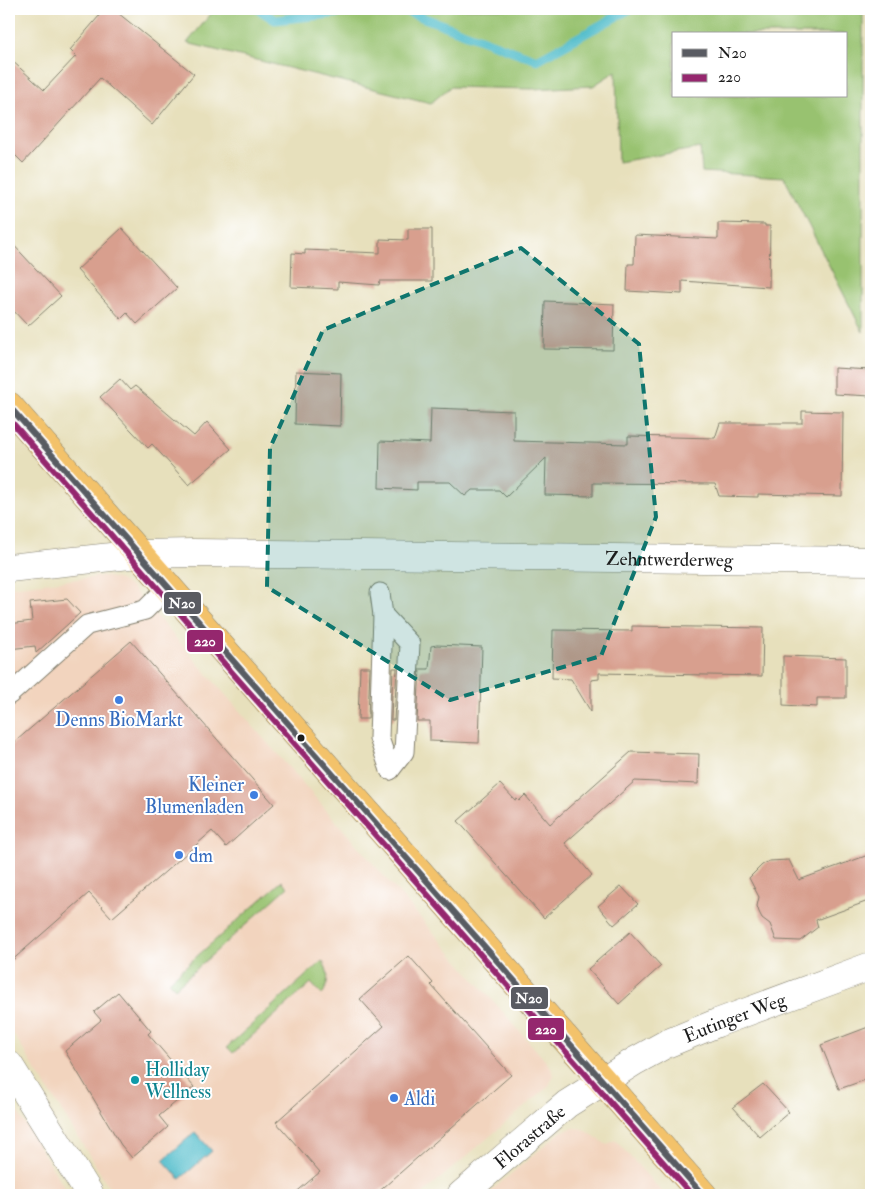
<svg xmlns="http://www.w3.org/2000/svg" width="880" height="1204" viewBox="0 0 880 1204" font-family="'IM FELL Double Pica',serif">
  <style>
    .built { fill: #f2d4be }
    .green { fill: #98c26f; stroke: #5a6f46; fill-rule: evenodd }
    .water { fill: #50bcca; stroke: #366c73 }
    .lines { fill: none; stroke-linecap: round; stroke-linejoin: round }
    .stream { stroke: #50bcca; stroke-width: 9 }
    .building { fill: #d89f8e }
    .lane-casing { stroke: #827e6c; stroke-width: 21 }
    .street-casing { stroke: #827e6c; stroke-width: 29 }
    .primary-casing { stroke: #827e6c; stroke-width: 29 }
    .lane { stroke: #fff; stroke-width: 19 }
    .street { stroke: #fff; stroke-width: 28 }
    .primary { stroke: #f3c26a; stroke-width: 28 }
    .bus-1-casing { stroke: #fff; stroke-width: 10 }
    .bus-2-casing { stroke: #fff; stroke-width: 10 }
    .bus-1 { stroke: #595b62; stroke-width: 6 }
    .bus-2 { stroke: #95276e; stroke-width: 6 }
    .marked { fill: #0f766e; fill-opacity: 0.2; stroke: #0f766e; stroke-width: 4; stroke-dasharray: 10 6; stroke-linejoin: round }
    .shop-dot { fill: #3f7fe0; stroke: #fff; stroke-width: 2 }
    .bus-dot { fill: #1c1c1c; stroke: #fff; stroke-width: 2 }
    .culture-dot { fill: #0f9aa8; stroke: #fff; stroke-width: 2 }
    .labels { text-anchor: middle; stroke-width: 4; stroke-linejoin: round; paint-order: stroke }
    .street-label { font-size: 19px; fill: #1c1c1c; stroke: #fff }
    .shop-label { font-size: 19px; fill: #366cbe; stroke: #fff; text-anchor: start }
    .culture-label { font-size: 19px; fill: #0d838f; stroke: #fff; text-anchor: start }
    .line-badge { stroke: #fff; stroke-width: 2 }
    .badge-label { font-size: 14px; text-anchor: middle; font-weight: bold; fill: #fff }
  </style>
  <rect width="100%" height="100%" fill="#fff"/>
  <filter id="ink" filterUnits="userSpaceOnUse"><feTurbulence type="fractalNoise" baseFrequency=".02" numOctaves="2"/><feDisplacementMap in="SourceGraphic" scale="10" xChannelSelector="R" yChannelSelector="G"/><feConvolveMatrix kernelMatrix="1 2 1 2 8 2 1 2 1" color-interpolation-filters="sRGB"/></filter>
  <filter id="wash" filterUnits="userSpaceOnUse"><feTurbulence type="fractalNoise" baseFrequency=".0096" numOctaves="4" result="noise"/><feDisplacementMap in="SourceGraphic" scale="20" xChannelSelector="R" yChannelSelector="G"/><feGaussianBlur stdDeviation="1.12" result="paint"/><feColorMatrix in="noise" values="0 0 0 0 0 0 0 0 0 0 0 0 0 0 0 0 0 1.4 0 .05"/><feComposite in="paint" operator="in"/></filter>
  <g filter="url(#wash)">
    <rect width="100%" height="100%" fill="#e7e0bc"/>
    <g class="built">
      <polygon points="104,576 120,580 132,588 551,1067 553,1077 549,1086 421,1195 114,1195 9,1027 9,587"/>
      <polygon points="9,1098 69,1195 9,1195"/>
      <polygon points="574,1128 584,1129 607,1145 615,1140 665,1195 486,1195 562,1131"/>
    </g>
    <g class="green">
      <path d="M 215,9 L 871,9 L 871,12 L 863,12 L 863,332 L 784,177 L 702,172 L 700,148 L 618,162 L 616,71 L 593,86 L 531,89 L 450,87 L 431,103 L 187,43 ZM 674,34 L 846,34 L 846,96 L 674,96 Z"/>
      <polygon points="282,881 288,887 175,988 169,981"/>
      <path d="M 322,961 C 330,971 329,984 322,995 L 311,983 L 233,1053 L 227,1047 Z"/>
    </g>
    <polygon class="water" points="195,1132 212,1151 180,1179 163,1160"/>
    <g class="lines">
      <g class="stream">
        <polyline points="258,9 275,20 377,9"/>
        <polyline points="400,9 537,60 630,9"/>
      </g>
    </g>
    <g id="blocks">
      <g class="building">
        <polygon points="105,9 113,9 194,74 152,125 100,78 23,163 9,149 9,58 44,90 76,56 70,50"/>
        <polygon points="718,223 765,224 765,226 770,226 769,287 682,281 682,294 627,291 628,264 634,264 635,235 718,239"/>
        <polygon points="122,228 177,288 137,324 127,313 121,319 77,270"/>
        <polygon points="408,229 432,229 432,281 380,281 379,285 338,282 338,289 291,287 292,253 305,254 305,250 380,253 380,239 408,240"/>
        <polygon points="9,240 61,296 28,326 9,306"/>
        <polygon points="545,301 614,304 613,350 544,349"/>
        <polygon points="834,368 871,370 871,396 834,394"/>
        <polygon points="296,371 341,373 340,426 295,424"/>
        <polygon points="120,379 130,390 135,386 194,436 207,422 231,449 189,485 152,444 148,448 100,397"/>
        <polygon points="431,408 514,411 514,441 628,444 628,436 715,438 720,423 802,423 802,411 843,412 842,496 758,494 758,497 719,496 715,484 593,483 593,496 545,495 546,458 506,497 499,490 472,490 465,496 450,482 417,482 417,490 379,488 380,441 430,443"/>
        <polygon points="67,599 80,613 36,653 35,646 9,649 9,624 32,621 30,603"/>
        <polygon points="632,626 763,628 762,676 599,673 599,679 591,680 591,712 571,679 552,678 553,630 632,631"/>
        <polygon points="131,641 274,804 226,847 212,831 112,918 89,893 9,963 9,747"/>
        <polygon points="437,645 482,647 479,743 430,741 430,721 417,721 420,669 429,669 431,646"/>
        <polygon points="783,656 846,658 846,698 817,698 817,707 783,705"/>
        <polygon points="360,667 370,667 368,719 358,719"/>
        <polygon points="393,668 397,668 394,720 391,720"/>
        <polygon points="631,752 699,754 698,784 635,781 565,843 592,875 544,918 458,821 500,784 515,800 517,799 519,801 525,795 550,824"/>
        <polygon points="871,854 871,900 816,920 818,927 800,941 776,940 770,924 762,918 759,912 757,906 759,897 749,878 762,865 769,861 789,860 799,880"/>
        <polygon points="621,886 638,904 614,925 598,906"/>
        <polygon points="630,932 661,966 619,1004 588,969"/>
        <polygon points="409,956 433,983 431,985 511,1075 375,1195 293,1195 320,1172 276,1122 384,1026 360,999"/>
        <polygon points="118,992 151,1031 148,1034 194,1087 159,1116 168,1127 132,1158 121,1145 65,1051 101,1020 94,1012"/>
        <polygon points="871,1026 871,1078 839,1089 821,1045"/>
        <polygon points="763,1084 789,1112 760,1137 733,1107"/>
      </g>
    </g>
  </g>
  <g filter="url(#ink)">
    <use href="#blocks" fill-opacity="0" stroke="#827e6c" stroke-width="1"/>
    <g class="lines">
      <g class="lane-casing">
        <g id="lane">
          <polyline points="380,593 383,615 410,644 404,752 390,770"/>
          <polyline points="383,615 379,738 390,770"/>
          <polyline points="9,695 87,625 145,610 168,587"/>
        </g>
      </g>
      <g class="street-casing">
        <g id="street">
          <path id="s1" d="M 9,568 L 139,554 L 192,553 L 871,561"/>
          <polyline points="9,1065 90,1195"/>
          <path id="s2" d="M 461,1195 L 567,1104 L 635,1061 L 666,1044 L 717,1023 L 871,966"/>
        </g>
      </g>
      <g class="primary-casing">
        <polyline id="primary" points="9,406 703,1195"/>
      </g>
      <use href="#lane" class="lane"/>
      <use href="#street" class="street"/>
      <use href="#primary" class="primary"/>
      <g class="bus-1-casing">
        <polyline id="bus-1" points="9,406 703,1195"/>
      </g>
      <g class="bus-2-casing">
        <polyline id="bus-2" points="9,419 692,1195"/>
      </g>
      <use href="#bus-1" class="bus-1"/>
      <use href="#bus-2" class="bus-2"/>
    </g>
  </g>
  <path class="marked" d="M 521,248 L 639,344 L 656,517 L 601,656 L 450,700 L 267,587 L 270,448 L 323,330 Z"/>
  <g class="shop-dot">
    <circle cx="119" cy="700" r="5"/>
    <circle cx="254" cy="795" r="5"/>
    <circle cx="179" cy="855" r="5"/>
    <circle cx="394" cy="1098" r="5"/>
  </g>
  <circle class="bus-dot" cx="301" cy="738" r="4.5"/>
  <circle class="culture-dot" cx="135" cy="1080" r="5"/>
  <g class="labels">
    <g class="street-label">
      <text dy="7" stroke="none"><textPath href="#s1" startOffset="661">Zehntwerderweg</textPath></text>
      <text dy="7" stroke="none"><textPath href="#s2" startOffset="329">Eutinger Weg</textPath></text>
      <text dy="7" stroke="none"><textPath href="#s2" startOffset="90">Florastraße</textPath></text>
    </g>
    <g class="shop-label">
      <text x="119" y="726" text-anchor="middle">Denns BioMarkt</text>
      <text x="244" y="791" text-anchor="end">Kleiner<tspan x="244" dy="22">Blumenladen</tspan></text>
      <text x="189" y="862">dm</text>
      <text x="404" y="1105">Aldi</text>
    </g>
    <g class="culture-label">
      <text x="145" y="1076">Holliday<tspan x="145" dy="22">Wellness</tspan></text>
    </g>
  </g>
  <g class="line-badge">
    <rect x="163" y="591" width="39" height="24" rx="5" fill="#595b62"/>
    <rect x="186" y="629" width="38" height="24" rx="5" fill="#95276e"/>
    <rect x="510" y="986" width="39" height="24" rx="5" fill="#595b62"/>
    <rect x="527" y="1017" width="38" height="24" rx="5" fill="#95276e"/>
  </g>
  <g class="badge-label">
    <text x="182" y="608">N20</text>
    <text x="205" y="646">220</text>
    <text x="529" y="1003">N20</text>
    <text x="546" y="1034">220</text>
  </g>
  <rect width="880" height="1204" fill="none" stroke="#fff" stroke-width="30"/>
  <rect x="672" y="32" width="175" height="65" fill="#ffffff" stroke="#a4a4a4"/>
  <rect x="682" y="49" width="25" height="8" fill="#595b62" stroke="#a4a4a4"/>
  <text x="718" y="58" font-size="15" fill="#1c1c1c">N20</text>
  <rect x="682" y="74" width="25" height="8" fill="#95276e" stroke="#a4a4a4"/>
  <text x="718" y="82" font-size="15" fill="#1c1c1c">220</text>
</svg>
